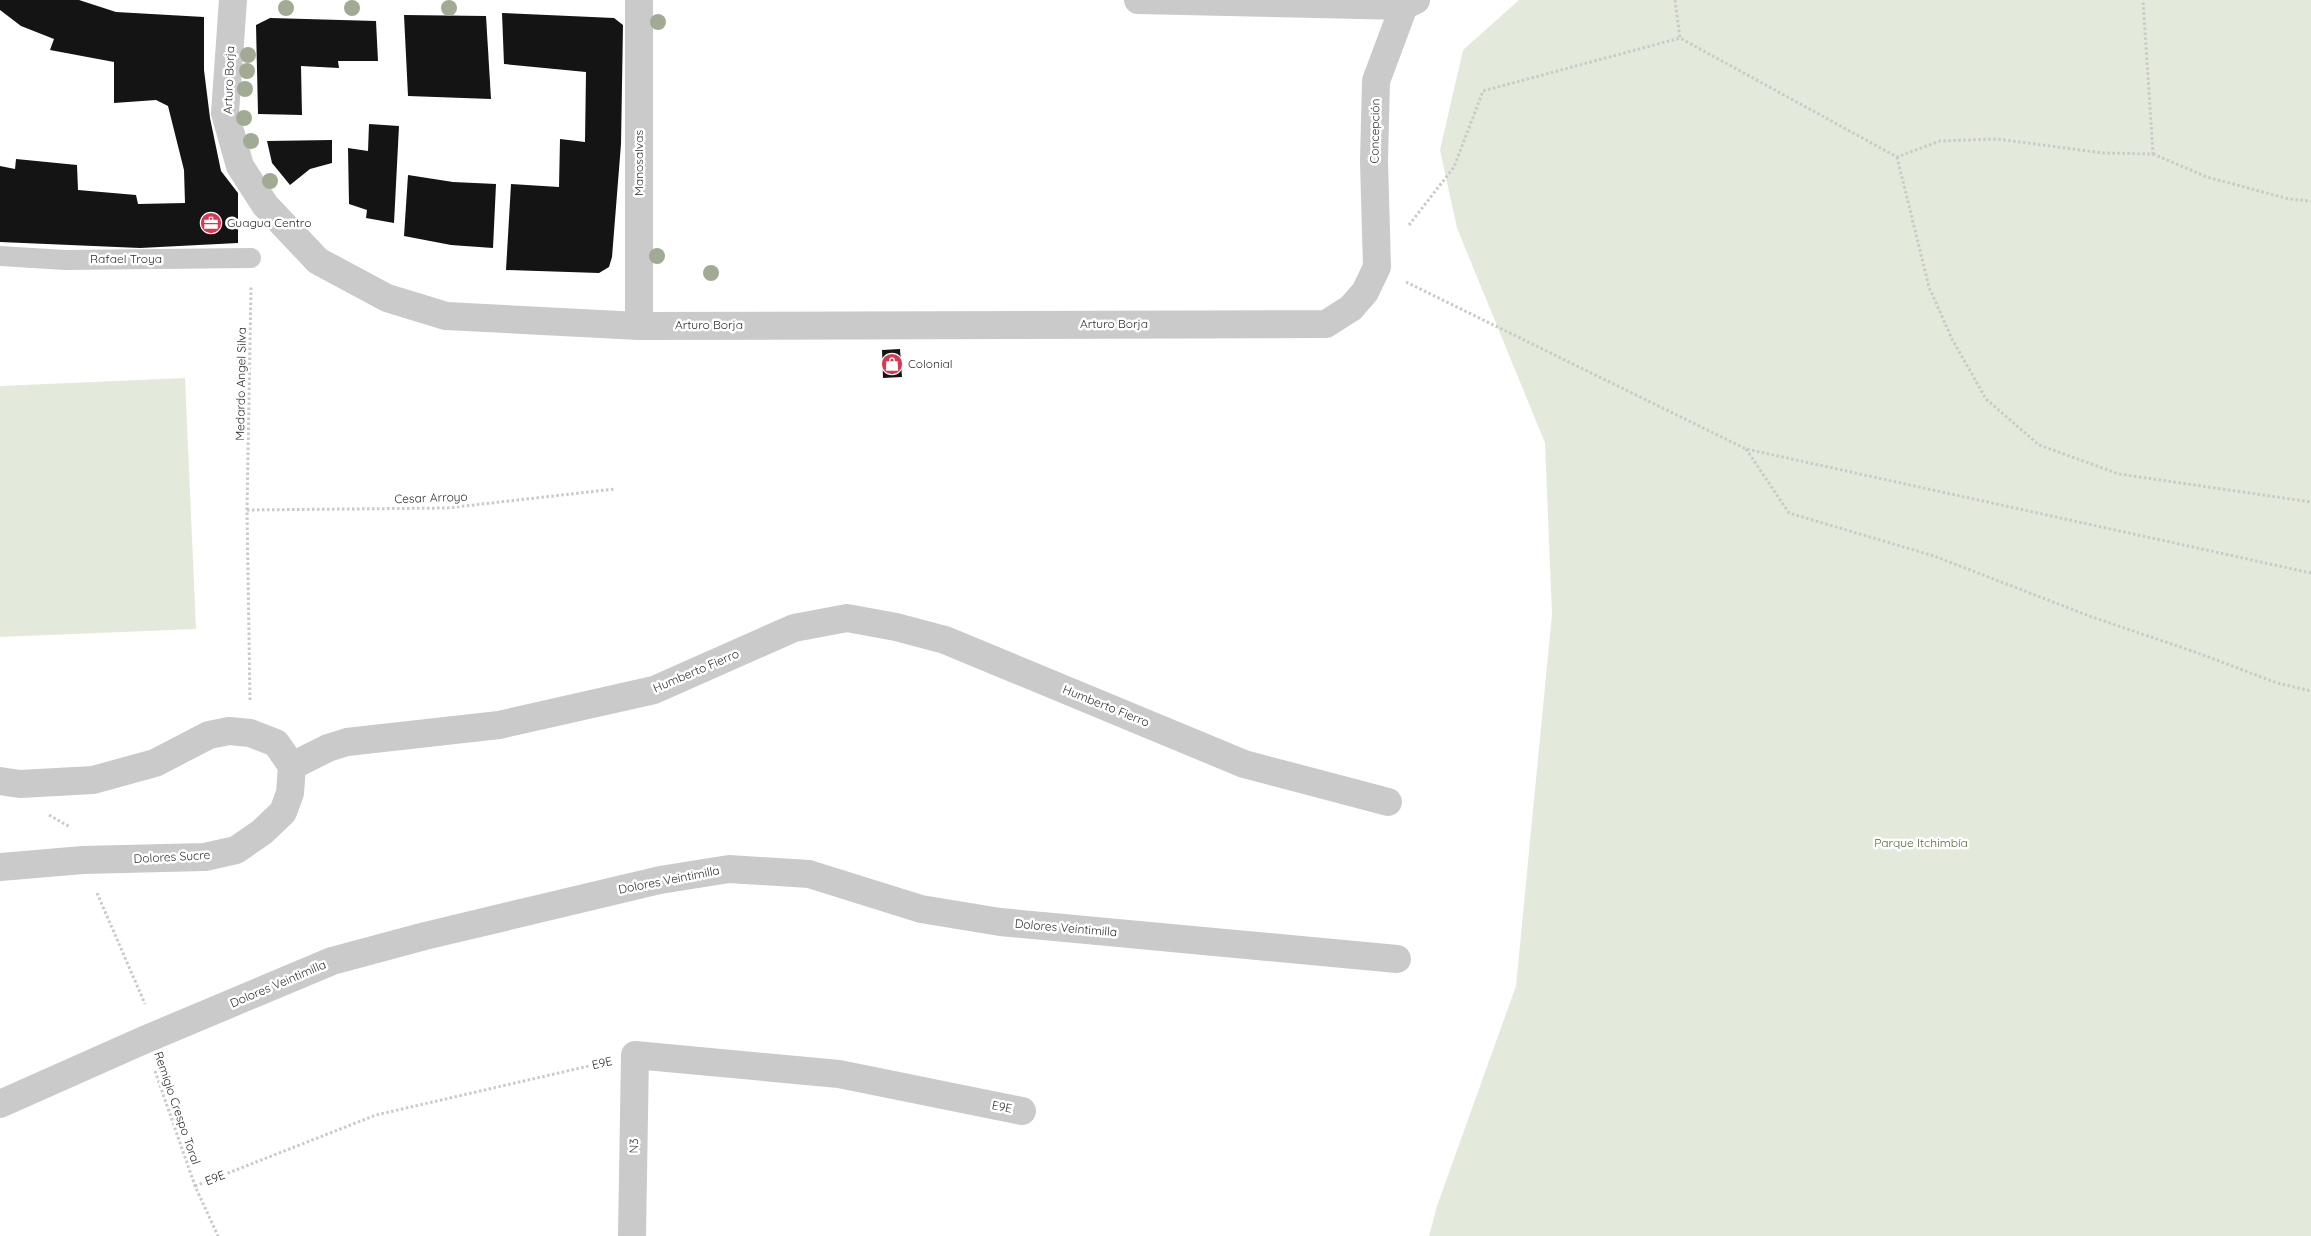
<svg xmlns="http://www.w3.org/2000/svg" width="2311" height="1236" viewBox="0 0 2311 1236" font-family="Quicksand,sans-serif">
  <style>
    .green { fill: #e4eadb }
    .building { fill: #141414 }
    .lines { fill: none; stroke-linecap: round; stroke-linejoin: round }
    .path { stroke: #cacaca; stroke-width: 3; stroke-dasharray: 2.5 2.5; stroke-linecap: butt }
    .service { stroke: #cacaca; stroke-width: 20 }
    .minor { stroke: #cacaca; stroke-width: 28 }
    .tree { fill: #a1ab94 }
    .labels { text-anchor: middle; stroke-width: 5; stroke-linejoin: round; paint-order: stroke }
    .street-label { font-size: 12px; fill: #2d2d2d; stroke: #fff }
    .poi-label { font-size: 12px; fill: #2d2d2d; stroke: #fff; text-anchor: start }
    .park-label { font-size: 12px; fill: #54663d; stroke: #fff }
  </style>
  <rect width="100%" height="100%" fill="#fff"/>
  <g class="green">
    <polygon points="1519,0 2311,0 2311,1236 1429,1236 1437,1206 1516,986 1552,614 1545,443 1457,228 1440,150 1463,50"/>
    <polygon points="185,378 196,629 0,637 0,386"/>
  </g>
  <g class="building">
    <polygon points="0,0 79,0 116,12 204,17 204,70 210,118 221,171 238,193 238,243 140,248 0,242 0,166 15,169 16,159 77,165 78,190 136,195 138,204 185,203 184,170 168,106 156,100 114,103 114,62 50,50 54,39 21,26 0,10"/>
    <polygon points="502,13 614,18 623,25 621,144 612,257 609,267 599,273 506,270 511,184 559,187 560,139 585,142 586,72 504,64"/>
    <polygon points="404,15 486,16 491,99 408,96"/>
    <polygon points="270,18 376,21 378,61 338,61 339,68 301,66 302,115 258,114 256,25"/>
    <polygon points="369,124 399,126 394,223 366,218 367,210 349,204 348,148 368,151"/>
    <polygon points="332,140 332,163 310,169 290,185 272,163 267,141"/>
    <polygon points="408,175 453,182 496,184 493,248 451,245 404,236"/>
    <polygon points="900,349 902,377 883,378 882,350"/>
  </g>
  <g class="lines">
    <g class="path">
      <polyline points="1675,0 1680,38 1897,157 1940,141 1997,139 2103,153 2153,154 2143,0"/>
      <polyline points="2153,154 2207,177 2289,199 2311,201"/>
      <polyline points="1897,157 1929,287 1952,339 1986,399 2039,445 2119,474 2311,502"/>
      <polyline points="1409,225 1454,167 1483,91 1680,38"/>
      <polyline points="1406,282 1746,449 2311,573"/>
      <polyline points="1746,449 1789,513 1934,556 2092,617 2195,652 2277,683 2311,691"/>
      <polyline points="247,510 447,508 615,489"/>
      <polyline points="250,700 247,510 251,287"/>
      <polyline points="49,815 70,827"/>
      <polyline points="97,893 145,1004"/>
      <polyline points="155,1071 195,1186 218,1236"/>
      <polyline points="195,1186 376,1115 602,1063"/>
    </g>
    <polyline class="service" points="0,256 65,260 251,258"/>
    <g class="minor">
      <polyline points="233,0 225,113 240,166 265,205 318,261 387,298 446,316 639,326 1326,324 1351,308 1365,292 1377,267 1374,161 1376,81 1404,6 1403,0"/>
      <polyline points="1138,0 1404,6 1416,0"/>
      <polyline points="639,326 639,0"/>
      <polyline points="292,766 328,748 347,742 499,725 654,690 794,628 847,618 896,627 945,640 1244,764 1388,802"/>
      <polyline points="0,781 20,784 93,780 155,763 209,735 229,731 250,733 276,743 292,766"/>
      <polyline points="0,867 83,860 205,857 236,850 262,832 283,812 290,793 292,766"/>
      <polyline points="0,1104 144,1040 332,961 425,936 660,880 729,869 809,874 921,909 1000,922 1397,959"/>
      <polyline points="632,1236 635,1055 839,1074 1022,1111"/>
    </g>
  </g>
  <g class="tree">
    <circle cx="286" cy="8" r="8"/>
    <circle cx="352" cy="8" r="8"/>
    <circle cx="449" cy="8" r="8"/>
    <circle cx="658" cy="22" r="8"/>
    <circle cx="248" cy="55" r="8"/>
    <circle cx="247" cy="71" r="8"/>
    <circle cx="245" cy="89" r="8"/>
    <circle cx="244" cy="118" r="8"/>
    <circle cx="251" cy="141" r="8"/>
    <circle cx="270" cy="181" r="8"/>
    <circle cx="657" cy="256" r="8"/>
    <circle cx="711" cy="273" r="8"/>
  </g>
  <defs>
    <g id="office-disc" transform="scale(1.125)"><circle r="9.5" fill="#dc3752" stroke="#fff"/><path d="M-6-3h4V-5.5h4V-3h4V5H-6ZM-1-4.5V-3h2v-1.5ZM-6 0V1H6V0Z" fill="#fff"/></g>
    <g id="shop-disc" transform="scale(1.125)"><circle r="9.5" fill="#dc3752" stroke="#fff"/><path d="M-5-2.5h2.3a2.7 3.5 0 0 1 5.4 0H5L5.5 6h-11ZM-1.5-2.5h3a1.5 2.3 0 0 0-3 0Z" fill="#fff"/></g>
  </defs>
  <g fill-rule="evenodd">
    <use href="#office-disc" x="211" y="223"/>
    <use href="#shop-disc" x="892" y="364"/>
  </g>
  <g class="labels">
    <g class="street-label">
      <text transform="translate(229 80) rotate(-88)" y="4">Arturo Borja</text>
      <text transform="translate(1375 131) rotate(-89)" y="4">Concepción</text>
      <text transform="translate(639 163) rotate(-90)" y="4">Manosalvas</text>
      <text x="126" y="263">Rafael Troya</text>
      <text x="1114" y="328">Arturo Borja</text>
      <text x="709" y="329">Arturo Borja</text>
      <text transform="translate(241 384) rotate(-89)" y="4">Medardo Angel Silva</text>
      <text transform="translate(431 498) rotate(-2)" y="4">Cesar Arroyo</text>
      <text transform="translate(696 671) rotate(-23)" y="4">Humberto Fierro</text>
      <text transform="translate(1106 706) rotate(22)" y="4">Humberto Fierro</text>
      <text transform="translate(172 857) rotate(-3)" y="4">Dolores Sucre</text>
      <text transform="translate(669 880) rotate(-11)" y="4">Dolores Veintimilla</text>
      <text transform="translate(1066 928) rotate(5)" y="4">Dolores Veintimilla</text>
      <text transform="translate(278 984) rotate(-23)" y="4">Dolores Veintimilla</text>
      <text transform="translate(602 1063) rotate(-13)" y="4">E9E</text>
      <text transform="translate(1002 1107) rotate(11)" y="4">E9E</text>
      <text transform="translate(177 1108) rotate(71)" y="4">Remigio Crespo Toral</text>
      <text transform="translate(634 1146) rotate(-89)" y="4">N3</text>
      <text transform="translate(215 1178) rotate(-21)" y="4">E9E</text>
    </g>
    <g class="poi-label">
      <text x="227" y="227">Guagua Centro</text>
      <text x="908" y="368">Colonial</text>
    </g>
    <g class="park-label">
      <text x="1921" y="847">Parque Itchimbía</text>
    </g>
  </g>
</svg>
